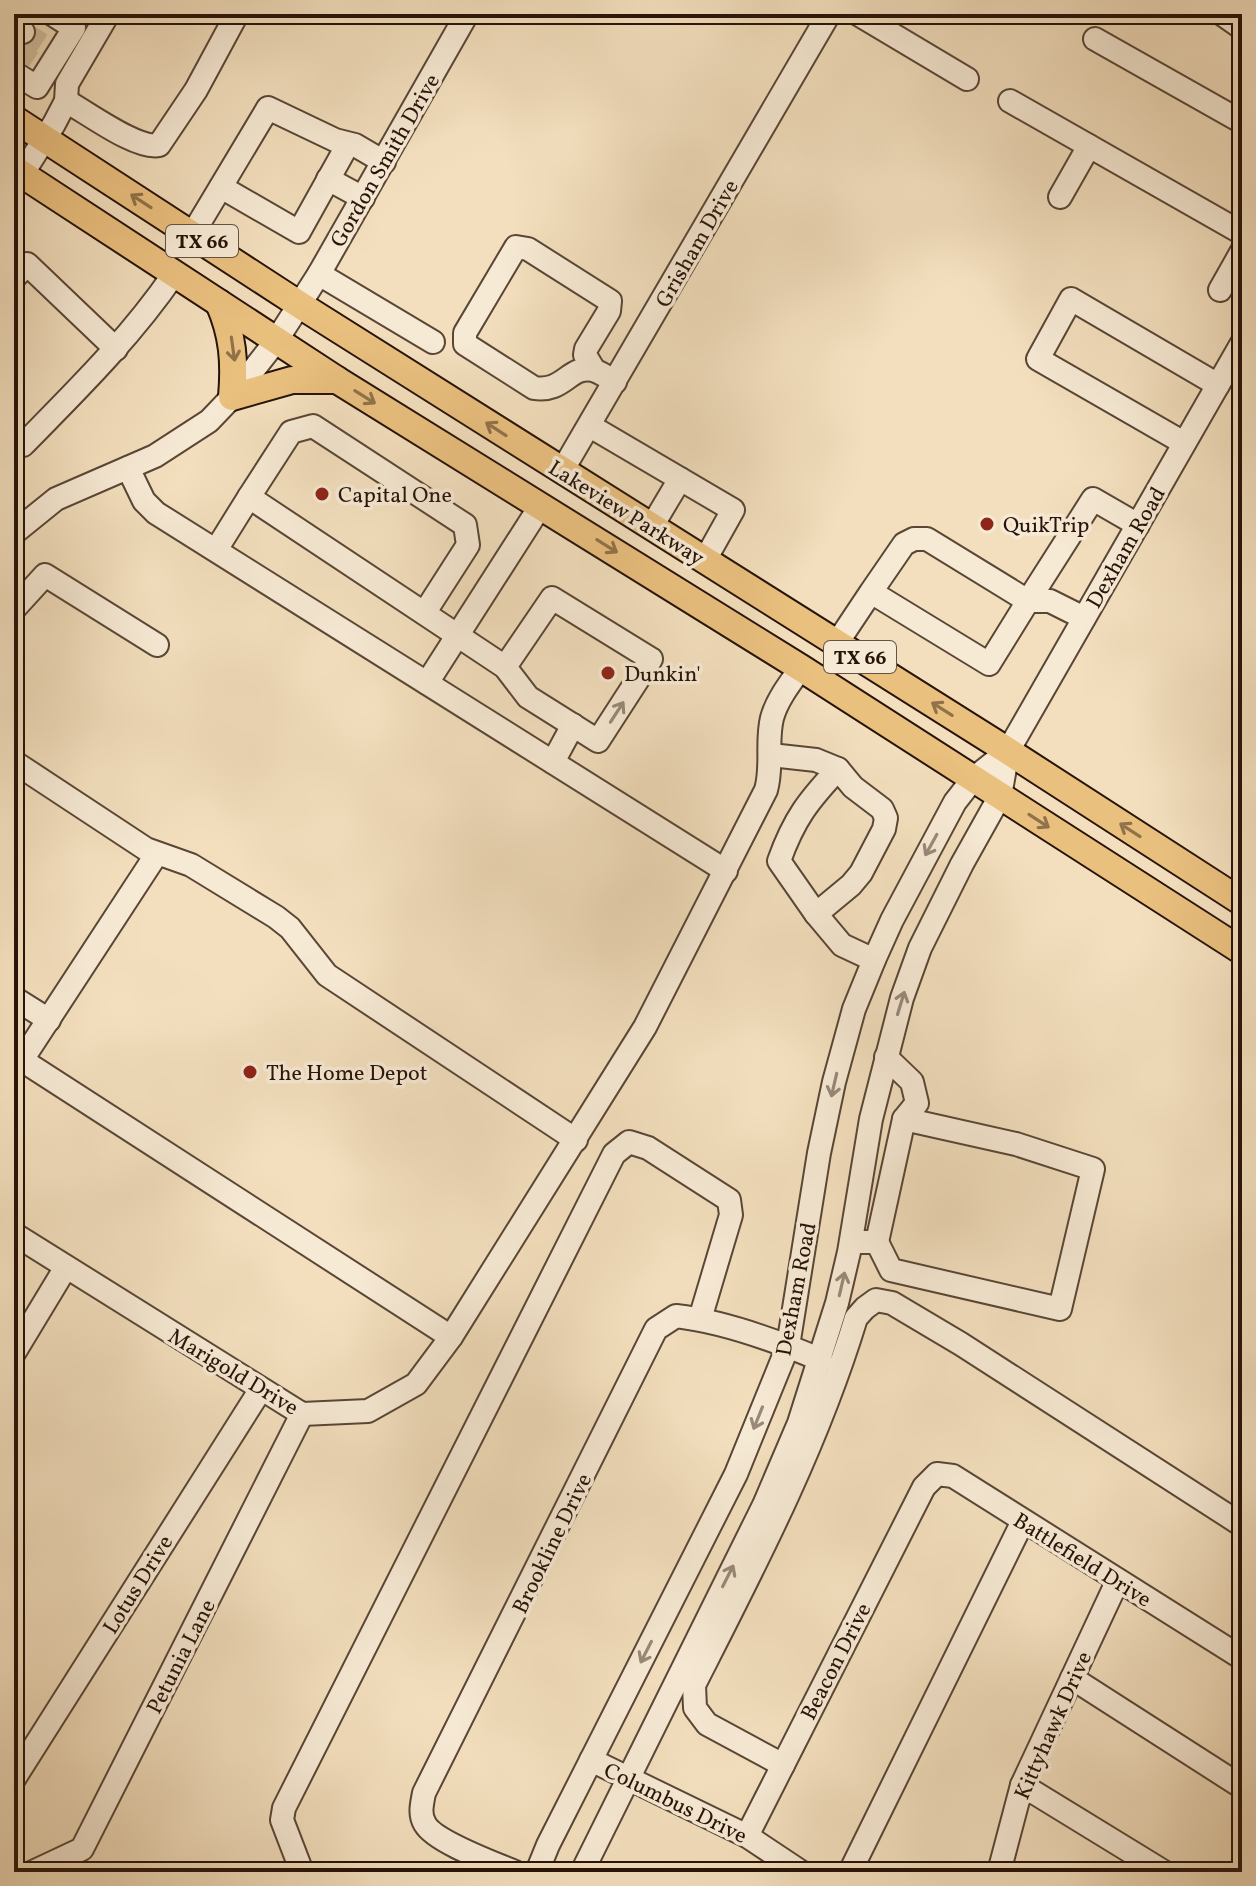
<svg xmlns="http://www.w3.org/2000/svg" width="1256" height="1886" viewBox="0 0 1256 1886" font-family="Vollkorn,serif">
  <style>
    .lines { fill: none; stroke-linecap: round; stroke-linejoin: round }
    .minor-tunnel { stroke: #d4c0a3; stroke-width: 22; stroke-dasharray: 22 11; stroke-linecap: butt }
    .minor-casing { stroke: #594636; stroke-width: 26 }
    .major-casing { stroke: #261309; stroke-width: 30 }
    .minor { stroke: #f7ead5; stroke-width: 22 }
    .major { stroke: #eac07f; stroke-width: 26 }
    .oneway { stroke: #92724a }
    .oneway2 { stroke: #998979 }
    .poi-dot { fill: #8f2418; stroke: #f7ead5; stroke-width: 3 }
    .labels { text-anchor: middle; stroke-width: 7; stroke-linejoin: round; paint-order: stroke }
    .shield { fill: #f7ead5; stroke: #655446; stroke-width: 2 }
    .shield-label { font-size: 20px; font-weight: bold; fill: #261309 }
    .street-label { font-size: 22px; fill: #261309; stroke: #f7ead5 }
    .poi-label { font-size: 22px; fill: #261309; stroke: #f7ead5; text-anchor: start }
  </style>
  <rect width="100%" height="100%" fill="#f3dfbe"/>
  <filter id="stains"><feTurbulence type="fractalNoise" baseFrequency=".0025" numOctaves="4"/><feColorMatrix values="0 0 0 0 .2 0 0 0 0 .09 0 0 0 0 .02 0 0 0 .5 -.17"/></filter>
  <radialGradient id="worn" r=".72"><stop offset=".6" stop-color="#630" stop-opacity="0"/><stop offset="1" stop-color="#630" stop-opacity=".3"/></radialGradient>
  <g class="lines">
    <g class="minor-tunnel">
      <polyline points="23,32 43,45"/>
      <polyline points="14,50 32,62"/>
    </g>
    <g class="minor-casing">
      <g id="minor">
        <polyline points="858,14 967,79"/>
        <polyline points="1222,14 1242,28"/>
        <polyline points="14,26 23,32"/>
        <polyline points="1095,39 1242,122"/>
        <polyline points="14,73 37,87 74,28 52,14"/>
        <path d="M 66,101 C 88,113 137,150 159,145 L 196,90 L 237,14"/>
        <polyline points="1010,101 1242,233"/>
        <polyline points="328,179 363,198"/>
        <polyline points="14,187 54,124 66,101 67,84 108,14"/>
        <polyline points="221,187 299,232 348,144"/>
        <polyline points="1060,197 1089,146"/>
        <polyline points="192,235 268,108 335,140 355,145 384,162"/>
        <polyline points="319,274 433,342"/>
        <polyline points="14,278 27,264 116,349"/>
        <polyline points="1220,290 1242,251"/>
        <path d="M 594,370 L 585,355 L 586,349 L 609,311 L 610,301 L 528,249 L 516,247 L 465,333 L 465,344 L 534,388 C 564,393 569,365 593,370 C 600,372 609,378 615,382"/>
        <polyline points="590,426 733,510 705,560"/>
        <polyline points="1184,443 1038,359 1071,299 1218,385"/>
        <path d="M 14,444 L 23,445 C 77,390 131,337 174,274"/>
        <polyline points="128,468 144,501 156,513 726,871"/>
        <polyline points="562,471 829,14"/>
        <polyline points="652,526 680,479"/>
        <polyline points="14,533 56,499 155,456 209,421 232,397 276,341 319,274 467,14"/>
        <polyline points="216,550 249,497"/>
        <polyline points="14,609 45,575 157,645"/>
        <polyline points="425,612 468,545 465,525 313,426 291,432 249,497 505,667 528,697 598,741 651,659 552,598 505,667"/>
        <polyline points="1084,618 1050,601 1028,601 1093,499 1138,525"/>
        <polyline points="837,643 871,592 989,664 1028,601 927,539 914,539 904,544 871,592"/>
        <polyline points="427,683 541,505"/>
        <polyline points="771,755 816,760 838,769 853,787 882,809 886,818 884,829 861,873 851,885 816,914 842,945 874,960"/>
        <polyline points="14,762 146,849 191,865 276,917 290,928 327,975 576,1140"/>
        <polyline points="553,762 573,725"/>
        <path d="M 816,914 L 779,861 C 794,819 808,801 838,769"/>
        <polyline points="14,998 49,1020"/>
        <polyline points="14,1055 451,1337"/>
        <polyline points="22,1060 156,855"/>
        <path d="M 14,1234 L 302,1414 L 368,1411 L 416,1384 L 451,1337 L 645,1027 L 766,790 C 773,766 766,742 772,718 C 777,700 790,683 801,668"/>
        <polyline points="851,1242 877,1242 891,1270 1060,1309 1093,1169 1016,1144 904,1119"/>
        <polyline points="877,1242 904,1119 917,1103 912,1082 886,1057"/>
        <polyline points="14,1353 66,1267"/>
        <polyline points="1072,1678 1242,1787"/>
        <polyline points="591,1760 747,1836 801,1872"/>
        <path d="M 783,1765 L 707,1724 L 695,1708 L 694,1685 C 756,1563 816,1449 856,1318 L 865,1308 L 876,1300 L 892,1303 L 961,1344 L 1242,1525"/>
        <polyline points="14,1779 261,1389"/>
        <polyline points="1022,1785 1164,1872"/>
        <polyline points="747,1836 924,1487 937,1474 953,1476 1242,1658"/>
        <polyline points="33,1872 82,1849 302,1414"/>
        <polyline points="302,1872 282,1820 284,1808 614,1154 629,1142 648,1148 729,1200 731,1215 700,1319"/>
        <path d="M 515,1872 C 494,1863 435,1842 425,1824 C 419,1814 422,1804 424,1793 L 656,1329 L 676,1316 C 726,1322 775,1340 821,1360"/>
        <polyline points="537,1872 548,1845 736,1474 788,1346 819,1153 834,1082 854,1009 874,960 892,920 955,802 973,779 1008,751"/>
        <polyline points="582,1872 764,1505 799,1423 837,1303 849,1252 871,1119 902,998 920,948 962,864 1000,796 1008,751 1242,343"/>
        <polyline points="850,1872 1023,1521"/>
        <polyline points="999,1872 1022,1785 1117,1582"/>
      </g>
    </g>
    <g class="major-casing">
      <g id="major">
        <polyline points="14,119 300,305 1008,751 1242,902"/>
        <polyline points="14,169 337,380 801,668 1242,951"/>
        <path d="M 219,303 C 233,335 235,362 232,397 L 292,380 L 337,380"/>
      </g>
    </g>
    <use href="#minor" class="minor"/>
    <use href="#major" class="major"/>
  </g>
  <defs><path id="oneway-shaft" d="M-6 0H5M1.5-3L5.5 0L1.5 3" fill="none" stroke-width="1.6" stroke-linecap="round" stroke-linejoin="round" transform="scale(2)"/></defs>
  <g class="oneway">
    <use href="#oneway-shaft" transform="translate(141 201) rotate(-147)"/>
    <use href="#oneway-shaft" transform="translate(233 349) rotate(82)"/>
    <use href="#oneway-shaft" transform="translate(365 397) rotate(32)"/>
    <use href="#oneway-shaft" transform="translate(496 429) rotate(-147)"/>
    <use href="#oneway-shaft" transform="translate(607 546) rotate(32)"/>
    <use href="#oneway-shaft" transform="translate(942 709) rotate(-148)"/>
    <use href="#oneway-shaft" transform="translate(1039 821) rotate(33)"/>
    <use href="#oneway-shaft" transform="translate(1130 830) rotate(-147)"/>
  </g>
  <g class="oneway2">
    <use href="#oneway-shaft" transform="translate(617 712) rotate(-57)"/>
    <use href="#oneway-shaft" transform="translate(931 845) rotate(119)"/>
    <use href="#oneway-shaft" transform="translate(901 1003) rotate(-73)"/>
    <use href="#oneway-shaft" transform="translate(834 1085) rotate(103)"/>
    <use href="#oneway-shaft" transform="translate(842 1284) rotate(-77)"/>
    <use href="#oneway-shaft" transform="translate(758 1418) rotate(112)"/>
    <use href="#oneway-shaft" transform="translate(728 1576) rotate(-63)"/>
    <use href="#oneway-shaft" transform="translate(646 1652) rotate(117)"/>
  </g>
  <g class="poi-dot">
    <circle cx="322" cy="494" r="8"/>
    <circle cx="987" cy="524" r="8"/>
    <circle cx="608" cy="673" r="8"/>
    <circle cx="250" cy="1072" r="8"/>
  </g>
  <g class="labels">
    <g class="shield">
      <rect x="166" y="225" width="72" height="32" rx="6"/>
      <rect x="824" y="641" width="72" height="32" rx="6"/>
    </g>
    <g class="shield-label">
      <text x="202" y="248">TX 66</text>
      <text x="860" y="664">TX 66</text>
    </g>
    <g class="street-label">
      <text transform="translate(384 160) rotate(-60)" y="8">Gordon Smith Drive</text>
      <text transform="translate(696 243) rotate(-60)" y="8">Grisham Drive</text>
      <text transform="translate(627 512) rotate(32)" y="8">Lakeview Parkway</text>
      <text transform="translate(1125 547) rotate(-60)" y="8">Dexham Road</text>
      <text transform="translate(795 1289) rotate(-79)" y="8">Dexham Road</text>
      <text transform="translate(234 1371) rotate(31)" y="8">Marigold Drive</text>
      <text transform="translate(551 1543) rotate(-64)" y="8">Brookline Drive</text>
      <text transform="translate(1083 1559) rotate(32)" y="8">Battlefield Drive</text>
      <text transform="translate(137 1584) rotate(-58)" y="8">Lotus Drive</text>
      <text transform="translate(180 1656) rotate(-63)" y="8">Petunia Lane</text>
      <text transform="translate(835 1661) rotate(-63)" y="8">Beacon Drive</text>
      <text transform="translate(1052 1725) rotate(-66)" y="8">Kittyhawk Drive</text>
      <text transform="translate(676 1802) rotate(26)" y="8">Columbus Drive</text>
    </g>
    <g class="poi-label">
      <text x="338" y="502">Capital One</text>
      <text x="1003" y="532">QuikTrip</text>
      <text x="624" y="681">Dunkin'</text>
      <text x="266" y="1080">The Home Depot</text>
    </g>
  </g>
  <rect width="1256" height="1886" fill="none" stroke="#f3dfbe" stroke-width="48"/>
  <rect x="16" y="16" width="1224" height="1854" fill="none" stroke="#261309" stroke-width="4"/>
  <rect x="24" y="24" width="1208" height="1838" fill="none" stroke="#261309" stroke-width="2"/>
  <rect width="100%" height="100%" filter="url(#stains)"/>
  <rect width="100%" height="100%" fill="url(#worn)"/>
</svg>
